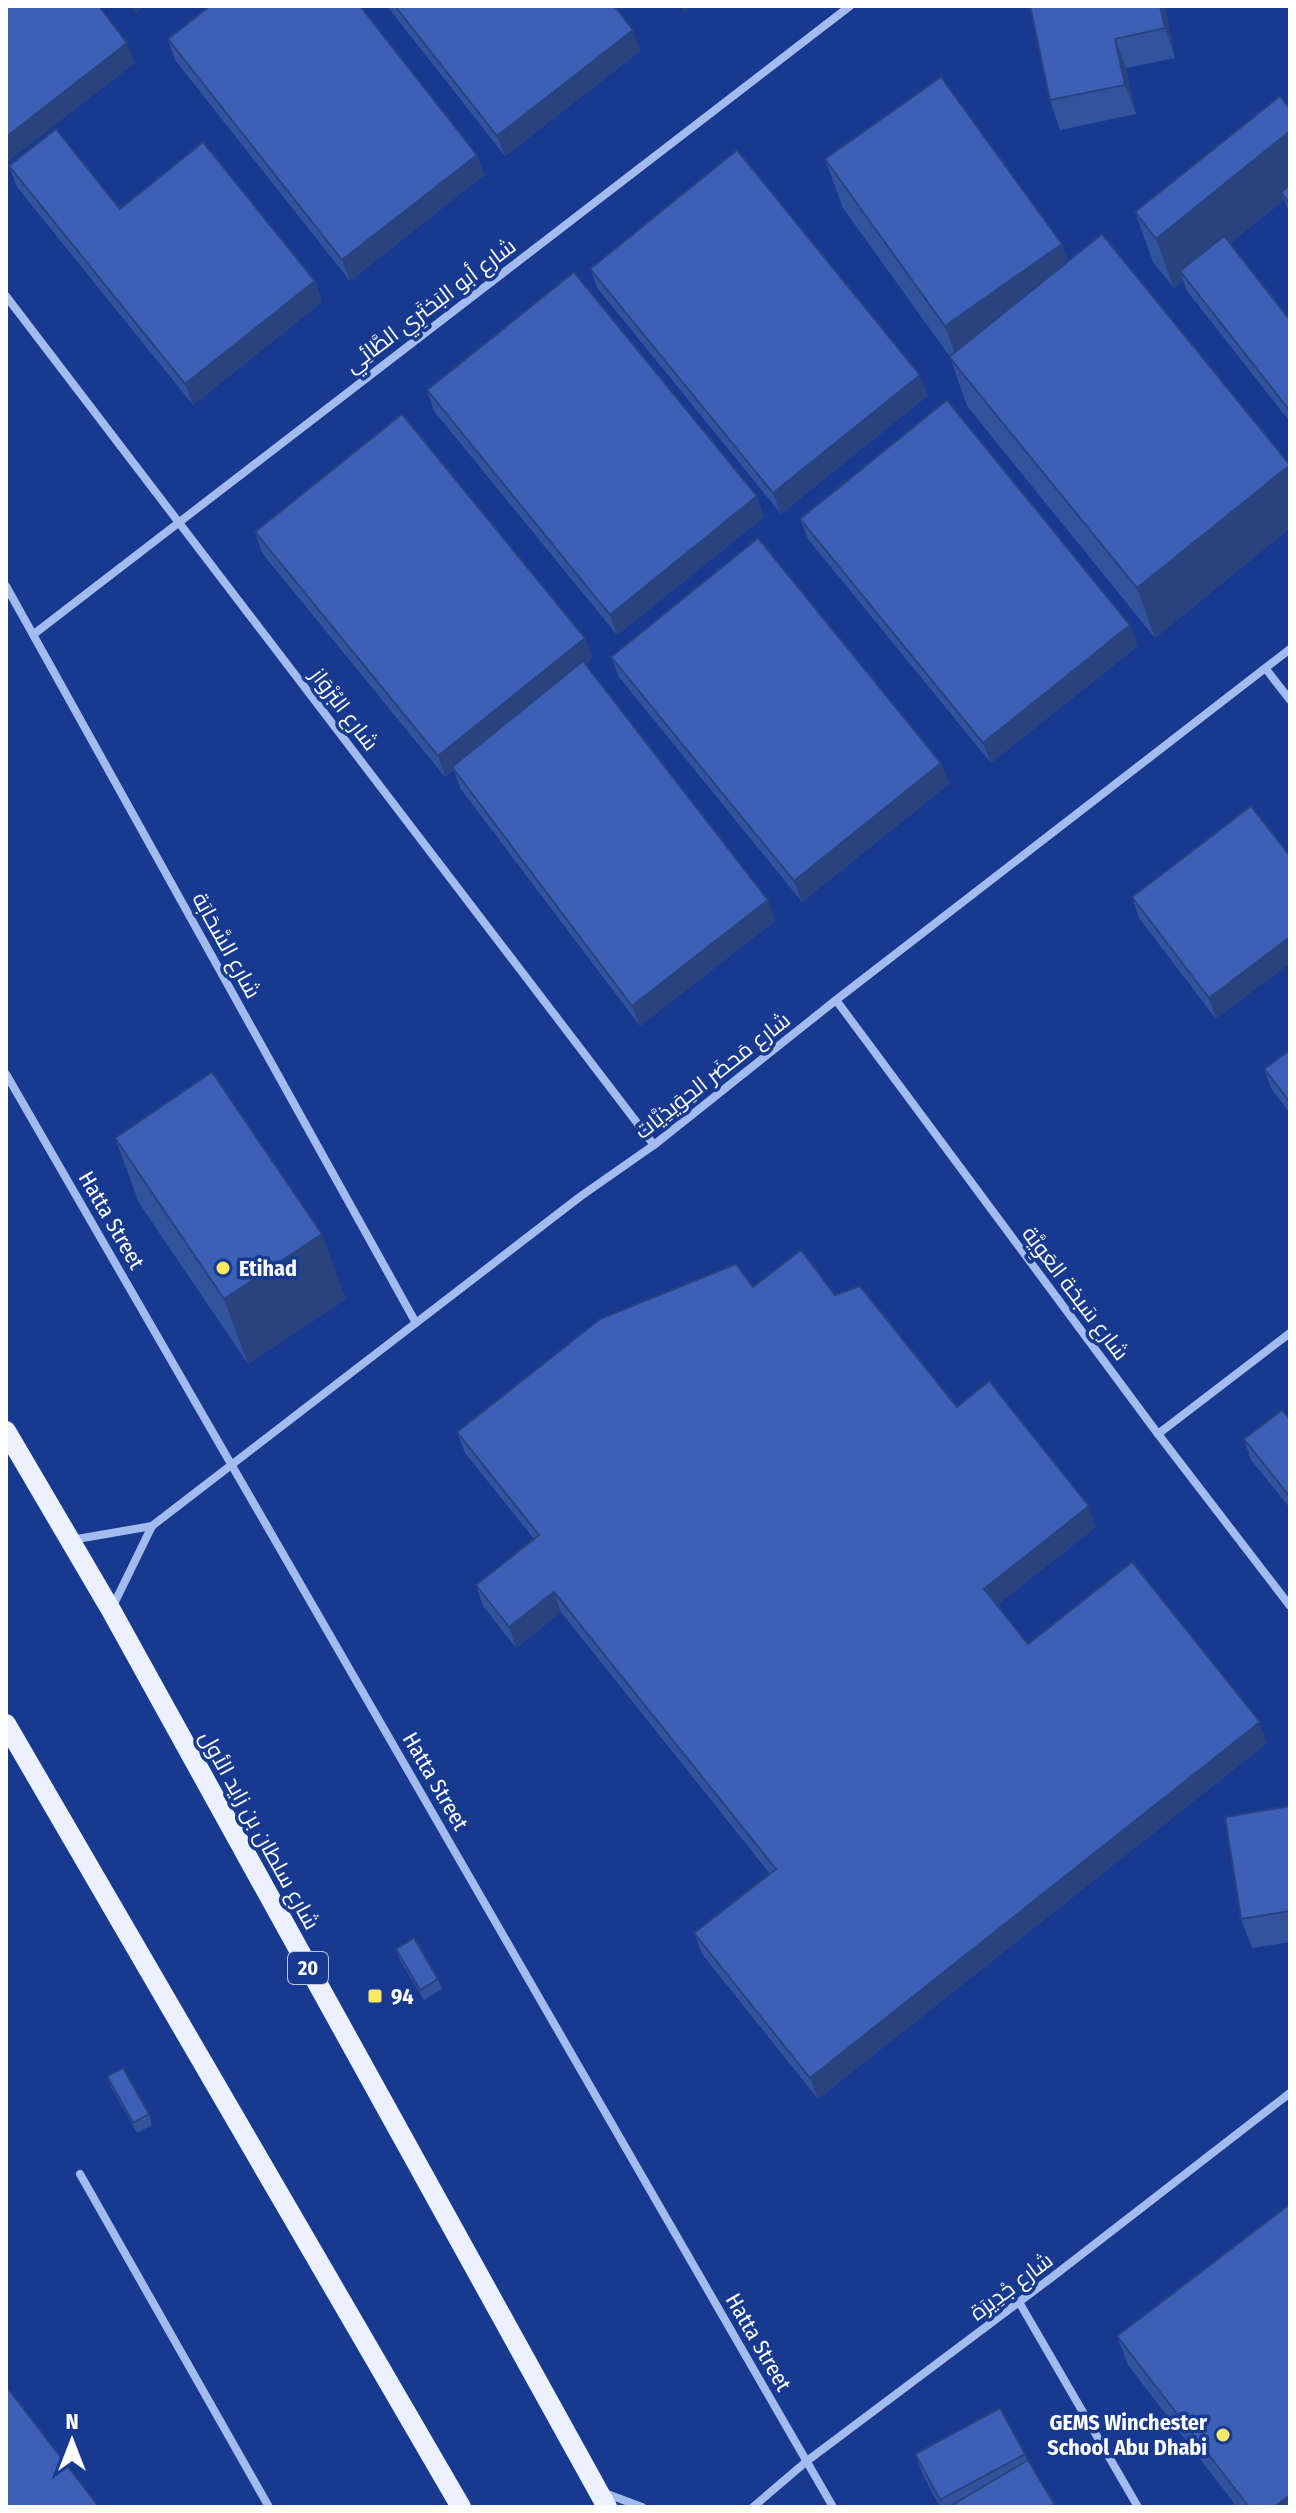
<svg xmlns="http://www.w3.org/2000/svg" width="1296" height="2513" viewBox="0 0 1296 2513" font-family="'Fira Sans Condensed',Cairo,sans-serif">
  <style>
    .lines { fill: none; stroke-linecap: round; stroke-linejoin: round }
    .street { stroke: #a4bbf0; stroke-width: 8 }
    .primary { stroke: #ecf1ff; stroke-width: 20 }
    .wall { fill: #33539d }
    .shaded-wall { fill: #29437f }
    .building { fill: #3b60b6; stroke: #29437f; stroke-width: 2 }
    .poi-dot { fill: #ffe862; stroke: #173a90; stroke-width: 3 }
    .labels { text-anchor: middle; stroke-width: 7; stroke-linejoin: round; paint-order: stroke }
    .shield { fill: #173a90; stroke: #b9c4de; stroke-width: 2 }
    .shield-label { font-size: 20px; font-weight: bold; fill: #fff }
    .street-label { font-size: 22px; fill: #fff; stroke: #173a90 }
    .poi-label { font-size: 22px; font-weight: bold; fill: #fff; stroke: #173a90; text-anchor: start }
  </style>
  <rect width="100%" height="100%" fill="#173a90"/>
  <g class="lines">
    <g class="street">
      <polyline points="6,296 654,1145"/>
      <polyline points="6,586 416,1323"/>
      <polyline points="34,634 850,6"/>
      <polyline points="1266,669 1290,700"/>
      <polyline points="836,1000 1158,1434 1290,1606"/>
      <polyline points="6,1074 833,2507"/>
      <polyline points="1158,1434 1290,1333"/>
      <polyline points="71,1540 152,1526"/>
      <polyline points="113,1606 152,1526 581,1196 654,1145 836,1000 1290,649"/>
      <polyline points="80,2174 269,2507"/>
      <polyline points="1019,2302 1138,2507"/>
      <polyline points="602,2492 642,2507"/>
      <polyline points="753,2507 807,2461 1051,2278 1290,2093"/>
    </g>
    <g class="primary">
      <polyline points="6,1431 111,1610 607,2507"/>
      <polyline points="6,1724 461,2507"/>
    </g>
  </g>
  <g class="wall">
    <polygon points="387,6 614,6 640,51 505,156"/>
    <polygon points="1030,6 1165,6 1175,58 1126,68 1136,114 1060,130 1050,100"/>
    <polygon points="168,39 477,155 484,175 350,281 175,60"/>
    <polygon points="1290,109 1290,215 1284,200 1230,243 1290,320 1290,422 1187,291 1183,280 1174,288 1153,262 1135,212"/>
    <polygon points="825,159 1062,244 1068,261 1290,465 1290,528 1155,638 967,406 950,357 843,208"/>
    <polygon points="9,166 120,209 315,281 322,302 193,405 17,187"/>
    <polygon points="590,269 920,375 927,396 781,514 598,289"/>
    <polygon points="427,390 757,496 764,517 617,635 434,411"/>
    <polygon points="800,519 1138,646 991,763 808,539"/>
    <polygon points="255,532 585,638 592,658 586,664 775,921 640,1026 460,788 454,770 445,777 262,553"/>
    <polygon points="611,657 941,763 949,784 802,902 619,677"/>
    <polygon points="1251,806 1216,1019 1139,918 1132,897"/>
    <polygon points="1290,1050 1290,1113 1272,1090 1264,1069"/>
    <polygon points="115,1138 346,1299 248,1364 139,1203"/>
    <polygon points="753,1287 835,1295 957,1407 1096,1527 997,1605 1028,1644 1267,1743 818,2099 702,1954 694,1933 770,1874 561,1612 516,1648 483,1606 476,1585 534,1539 465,1453 457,1432"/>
    <polygon points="1290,1420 1290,1508 1251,1460 1244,1439"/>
    <polygon points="1290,1806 1290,1942 1252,1948 1241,1919"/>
    <polygon points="396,1949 438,1979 442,1989 424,2000 400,1960"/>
    <polygon points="107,2076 149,2114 152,2125 137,2133 111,2087"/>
    <polygon points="1117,2336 1290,2507 1237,2507 1128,2365"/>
    <polygon points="915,2454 1025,2454 1028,2461 1056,2507 940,2507 923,2475"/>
  </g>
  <g class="shaded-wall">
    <polygon points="132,6 146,6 135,14"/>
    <polygon points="682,6 693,6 684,13"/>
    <polygon points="1160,6 1165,6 1175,58 1165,28"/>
    <polygon points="633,30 640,51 505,156 497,136"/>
    <polygon points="1115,39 1126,68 1136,114 1125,85"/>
    <polygon points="127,43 135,63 6,163 6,137"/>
    <polygon points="1290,131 1290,195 1281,192 1284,200 1186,278 1180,271 1183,280 1174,288 1156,239"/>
    <polygon points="477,155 484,175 350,281 342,260"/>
    <polygon points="1062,244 1080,293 963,375 945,326"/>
    <polygon points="315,281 322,302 193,405 185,384"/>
    <polygon points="920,375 927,396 781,514 773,493"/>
    <polygon points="1290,465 1290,528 1155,638 1137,588"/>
    <polygon points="757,496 764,517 617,635 610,615"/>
    <polygon points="1130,625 1138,646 991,763 983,743"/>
    <polygon points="585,638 592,658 454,770 452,767 454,770 445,777 438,756"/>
    <polygon points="941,763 949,784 802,902 794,881"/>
    <polygon points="768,900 775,921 640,1026 632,1006"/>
    <polygon points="1290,937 1290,963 1216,1019 1209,998"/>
    <polygon points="322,1234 346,1299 248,1364 224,1299"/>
    <polygon points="1089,1506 1096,1527 992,1609 984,1589"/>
    <polygon points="554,1592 561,1612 516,1648 509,1627"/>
    <polygon points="1260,1722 1267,1743 818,2099 810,2078"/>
    <polygon points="1290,2495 1290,2507 1274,2507"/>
  </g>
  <g class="building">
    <polygon points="6,6 99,6 127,43 6,137"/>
    <polygon points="210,6 360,6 477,155 342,260 168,39"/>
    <polygon points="395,6 614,6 633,30 497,136"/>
    <polygon points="1030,6 1160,6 1165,28 1115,39 1125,85 1050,100"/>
    <polygon points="941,77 1062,244 945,326 825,159"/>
    <polygon points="1280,96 1290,109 1290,131 1156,239 1135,212"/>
    <polygon points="56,129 120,209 203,142 315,281 185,384 9,166"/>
    <polygon points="737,150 920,375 773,493 590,269"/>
    <polygon points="1290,185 1290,204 1281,192"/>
    <polygon points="1102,234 1290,465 1137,588 949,357"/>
    <polygon points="1224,236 1290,320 1290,411 1180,271"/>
    <polygon points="574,272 757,496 610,615 427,390"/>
    <polygon points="947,400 1130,625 983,743 800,519"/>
    <polygon points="402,414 585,638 438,756 255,532"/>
    <polygon points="758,538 941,763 794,881 611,657"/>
    <polygon points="583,661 768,900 632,1006 452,767"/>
    <polygon points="1251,806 1290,856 1290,937 1209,998 1132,897"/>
    <polygon points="1290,1050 1290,1102 1264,1069"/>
    <polygon points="212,1072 322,1234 224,1299 115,1138"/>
    <polygon points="801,1250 835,1295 860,1286 957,1407 989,1381 1089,1506 984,1589 1028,1644 1132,1562 1260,1722 810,2078 694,1933 776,1869 554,1592 509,1627 476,1585 539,1535 457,1432 600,1319 736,1264 753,1287"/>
    <polygon points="1282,1410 1290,1420 1290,1497 1244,1439"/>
    <polygon points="1290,1806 1290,1911 1241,1919 1225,1817"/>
    <polygon points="414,1938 438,1979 420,1990 396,1949"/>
    <polygon points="123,2068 149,2114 133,2123 107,2076"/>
    <polygon points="1290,2204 1290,2495 1274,2507 1249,2507 1117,2336"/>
    <polygon points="6,2386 99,2507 6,2507"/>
    <polygon points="1000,2408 1025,2454 940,2500 915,2454"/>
    <polygon points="1028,2460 1056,2507 949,2507"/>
  </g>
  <g class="poi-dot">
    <circle cx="223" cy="1268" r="8"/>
    <rect x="367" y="1988" width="16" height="16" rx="4"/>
    <circle cx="1223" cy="2435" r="8"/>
  </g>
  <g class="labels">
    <rect class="shield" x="288" y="1952" width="40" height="32" rx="6"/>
    <g class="shield-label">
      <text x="308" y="1975">20</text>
    </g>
    <g class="street-label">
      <text transform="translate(430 305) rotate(-37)" y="8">شارع أبو البَختَرِي الطَّائِي</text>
      <text transform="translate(345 709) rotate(53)" y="8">شارع البُرْوَاز</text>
      <text transform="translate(227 945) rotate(61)" y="8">شارع السَّحَابَة</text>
      <text transform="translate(712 1075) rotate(-38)" y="8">شارع مَحضَر الحِوَيذِيَّات</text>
      <text transform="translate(112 1220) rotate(60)" y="8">Hatta Street</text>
      <text transform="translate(1076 1293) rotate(53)" y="8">شارع سَبخة العَوِيَّة</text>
      <text transform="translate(436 1781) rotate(60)" y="8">Hatta Street</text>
      <text transform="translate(260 1830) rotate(61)" y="8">شارع سلطان بن زايد الأول</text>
      <text transform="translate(1011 2286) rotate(-37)" y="8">شارع جْدِيرَة</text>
      <text transform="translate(759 2342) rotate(60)" y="8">Hatta Street</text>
    </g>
    <g class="poi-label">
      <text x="239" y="1276">Etihad</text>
      <text x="391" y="2004">94</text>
      <text x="1207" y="2430" text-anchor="end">GEMS Winchester<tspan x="1207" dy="25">School Abu Dhabi</tspan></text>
    </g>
  </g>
  <rect width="1296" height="2513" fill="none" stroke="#ffffff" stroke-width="16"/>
  <g transform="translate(72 2441)" stroke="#173a90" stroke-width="6" paint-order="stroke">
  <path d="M0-6L14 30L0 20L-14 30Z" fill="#ffffff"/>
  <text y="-12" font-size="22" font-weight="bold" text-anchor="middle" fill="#ffffff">N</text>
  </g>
</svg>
